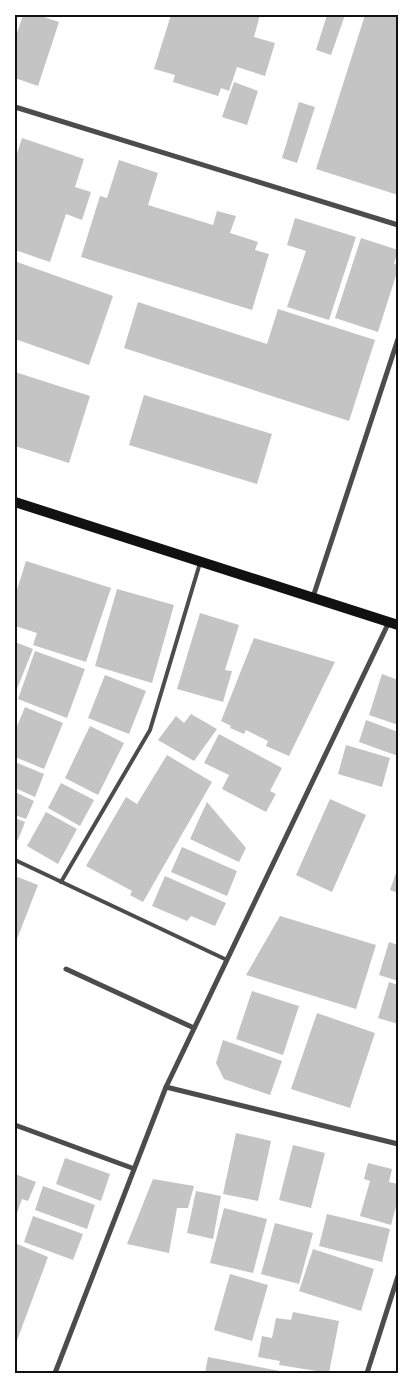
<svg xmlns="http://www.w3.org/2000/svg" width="413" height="1388" viewBox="0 0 413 1388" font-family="Rubik,sans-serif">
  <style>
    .building { fill: #c4c4c4 }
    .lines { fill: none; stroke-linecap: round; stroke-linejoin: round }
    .service { stroke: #4c4c4c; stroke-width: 4 }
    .minor { stroke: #4c4c4c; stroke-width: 5 }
    .secondary { stroke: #111; stroke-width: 10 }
    .neatline { fill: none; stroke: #111; stroke-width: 2 }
  </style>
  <rect width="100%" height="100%" fill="#fff"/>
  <g class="building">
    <polygon points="23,15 38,15 59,22 38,86 15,78 15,39"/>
    <polygon points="171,15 260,15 254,37 275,43 265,76 237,67 229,91 221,88 218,96 173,82 175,75 154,69"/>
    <polygon points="327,15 345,15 331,55 316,50"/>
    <polygon points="365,15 398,15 398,195 316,169"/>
    <polygon points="234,82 258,91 247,125 222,117"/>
    <polygon points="299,102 315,107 297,163 282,158"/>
    <polygon points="22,138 84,159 75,187 91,192 82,220 66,214 50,262 15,250 15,160"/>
    <polygon points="119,160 158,173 148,205 213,225 217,211 236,216 230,233 258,242 255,250 269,254 252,310 81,257 100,196 107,198"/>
    <polygon points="295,218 356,237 329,320 287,307 306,251 287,245"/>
    <polygon points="361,238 398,250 394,264 398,265 398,269 378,332 335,318"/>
    <polygon points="17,262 113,296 89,365 15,339 15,267"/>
    <polygon points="138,302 267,344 278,309 375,340 349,421 124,348"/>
    <polygon points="15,372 90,396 69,463 15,446"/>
    <polygon points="144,395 272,434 257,484 129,445"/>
    <polygon points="26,561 111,588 86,662 33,645 37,633 15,626 15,596"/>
    <polygon points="117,589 174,605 152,683 95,666"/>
    <polygon points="200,613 239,625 225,670 232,671 223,702 177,689"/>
    <polygon points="254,638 335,662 289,756 266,746 268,741 246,730 244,734 230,728 231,726 221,721"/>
    <polygon points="15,642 33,649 15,694"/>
    <polygon points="35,651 85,669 67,718 18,699"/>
    <polygon points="382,674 398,680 398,725 369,715"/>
    <polygon points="105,675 146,691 129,734 88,718"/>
    <polygon points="25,707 63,723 44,769 15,757 15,731"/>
    <polygon points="191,714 217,729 194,761 158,740 176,716 184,723"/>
    <polygon points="366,720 398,732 398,756 359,742"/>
    <polygon points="90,726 124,743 98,795 65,778"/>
    <polygon points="219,734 282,768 270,791 276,794 266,812 222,789 229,775 204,763"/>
    <polygon points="346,745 390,758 382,787 338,774"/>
    <polygon points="167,755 212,782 143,902 130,895 132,891 86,866 126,797 137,804"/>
    <polygon points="15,762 44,774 35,797 15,788"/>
    <polygon points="61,783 94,800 80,826 48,808"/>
    <polygon points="15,792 34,801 26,819 15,815"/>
    <polygon points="330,799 366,815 332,892 296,875"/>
    <polygon points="207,802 246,848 239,862 190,839"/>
    <polygon points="46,812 77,829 58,864 27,846"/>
    <polygon points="15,818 25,822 18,840 15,839"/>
    <polygon points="182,847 237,871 227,896 171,872"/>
    <polygon points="398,867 398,893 390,890"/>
    <polygon points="15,876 38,885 17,939 15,939"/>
    <polygon points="165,876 226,903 215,926 191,916 187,921 152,906"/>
    <polygon points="280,916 376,945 356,1009 246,975"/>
    <polygon points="389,942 398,945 398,981 379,975"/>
    <polygon points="389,982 398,985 398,1024 378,1018"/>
    <polygon points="252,991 299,1006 283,1055 236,1039"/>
    <polygon points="317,1013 375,1033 350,1108 291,1089"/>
    <polygon points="223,1040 282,1061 270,1095 224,1079 216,1063"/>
    <polygon points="236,1133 271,1141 258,1201 223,1194"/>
    <polygon points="293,1145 325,1153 311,1208 279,1200"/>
    <polygon points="65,1158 110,1174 101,1201 56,1184"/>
    <polygon points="368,1163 392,1169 389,1182 398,1184 398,1199 391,1225 360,1216 370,1181 364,1179"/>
    <polygon points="15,1174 36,1182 28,1201 22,1199 15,1219"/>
    <polygon points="153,1179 194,1186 188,1208 177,1208 169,1253 127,1244"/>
    <polygon points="43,1186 95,1205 87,1229 35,1210"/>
    <polygon points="196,1191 221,1196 213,1239 187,1233"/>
    <polygon points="224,1208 267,1219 253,1273 210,1263"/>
    <polygon points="327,1214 390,1229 382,1262 319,1246"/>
    <polygon points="33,1216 83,1234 73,1260 24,1242"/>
    <polygon points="275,1223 313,1233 299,1284 261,1274"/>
    <polygon points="15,1243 48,1257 15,1346"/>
    <polygon points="313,1249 374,1269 361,1311 299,1291"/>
    <polygon points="230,1274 268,1285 252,1341 214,1330"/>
    <polygon points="293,1312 339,1321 329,1373 279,1365 280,1361 258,1357 262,1336 272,1338 276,1318 291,1320"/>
    <polygon points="208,1357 285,1372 285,1373 205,1373"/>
  </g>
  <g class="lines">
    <g class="service">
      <polyline points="15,860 227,960"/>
      <polyline points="61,882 150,730 200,563"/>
    </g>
    <g class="minor">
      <polyline points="15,107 398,225"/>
      <polyline points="313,597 398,339"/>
      <polyline points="66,969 194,1028"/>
      <polyline points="166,1087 398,1144"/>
      <polyline points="15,1125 132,1168"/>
      <polyline points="55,1373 166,1087 389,622"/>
      <polyline points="367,1373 398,1276"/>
    </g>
    <polyline class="secondary" points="15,502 398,625"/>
  </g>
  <rect width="413" height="1388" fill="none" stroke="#ffffff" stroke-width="32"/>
  <rect x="16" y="16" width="381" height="1356" class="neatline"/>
</svg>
